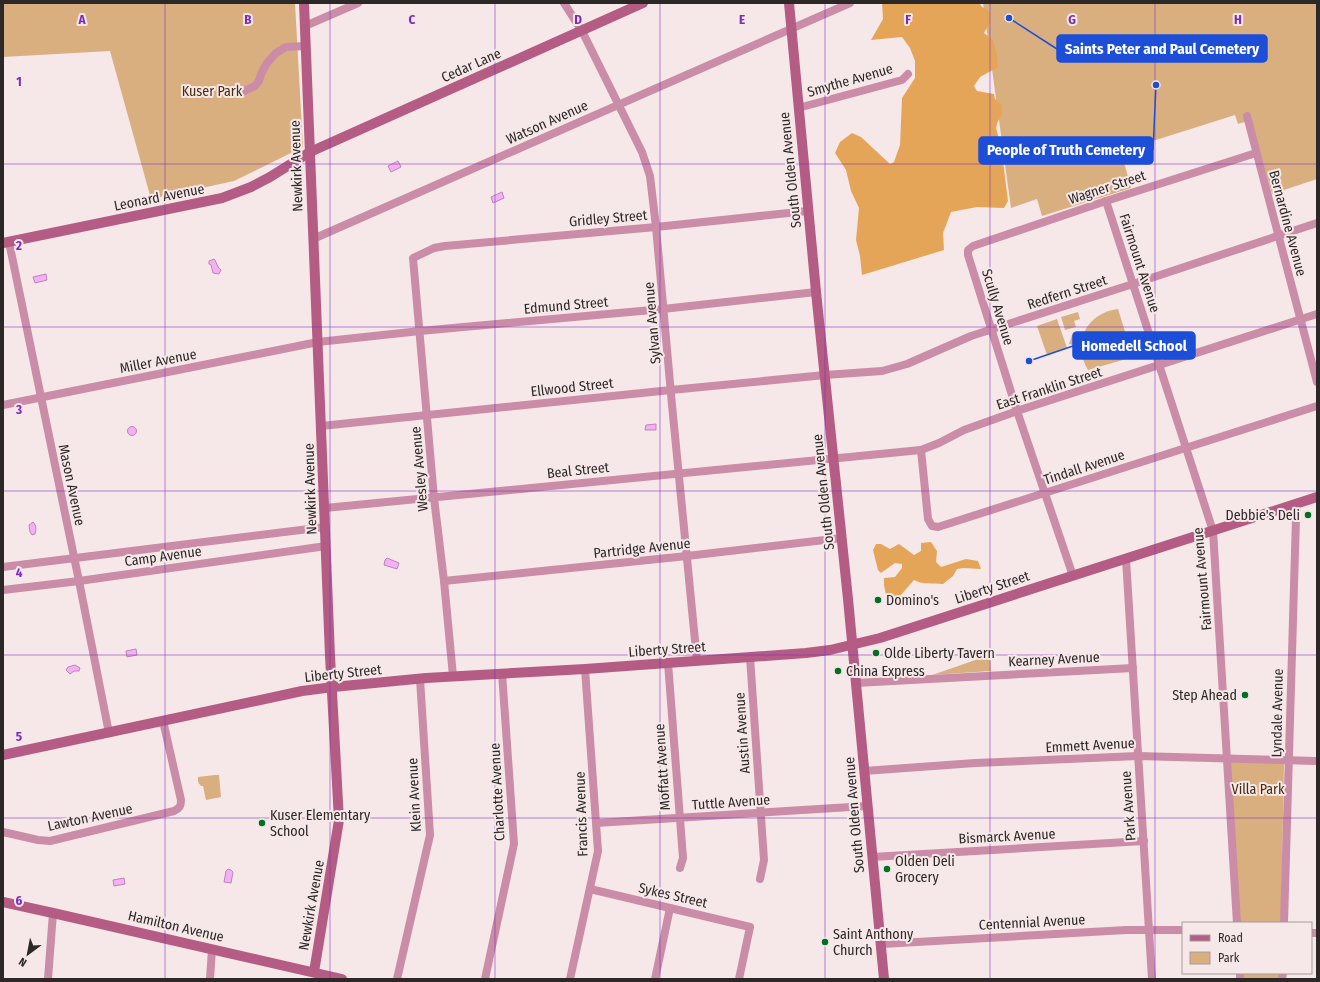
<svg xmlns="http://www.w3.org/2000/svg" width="1320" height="982" viewBox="0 0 1320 982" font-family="'Fira Sans Condensed',sans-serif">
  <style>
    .green { fill: #daaf7f }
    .forest { fill: #e5a558 }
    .water { fill: #f6aff4; stroke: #ba86b7 }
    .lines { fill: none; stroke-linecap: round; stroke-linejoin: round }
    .street { stroke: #ca8ca6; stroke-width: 8 }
    .secondary { stroke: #b45c84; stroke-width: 10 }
    .grid { fill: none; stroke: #7b2cbf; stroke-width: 1; stroke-opacity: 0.55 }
    .poi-dot { fill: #007023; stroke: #f6e8e8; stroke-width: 1.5 }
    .labels { text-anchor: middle; stroke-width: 4; stroke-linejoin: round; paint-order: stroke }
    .street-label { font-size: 14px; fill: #2d2828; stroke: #f6e8e8 }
    .park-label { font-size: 14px; fill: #472d0b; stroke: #f6e8e8 }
    .poi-label { font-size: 14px; fill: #2d2828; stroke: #f6e8e8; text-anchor: start }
    .grid-label { font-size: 13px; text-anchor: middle; font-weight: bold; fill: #7b2cbf; stroke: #f6e8e8; stroke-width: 4; stroke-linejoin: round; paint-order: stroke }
    .leader { fill: none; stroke: #1d4ed8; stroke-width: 1.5 }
    .callout-dot { fill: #1d4ed8; stroke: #f6e8e8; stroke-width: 1.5 }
    .callout { fill: #1d4ed8; stroke: #1d4ed8; stroke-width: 1.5 }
    .callout-label { font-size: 15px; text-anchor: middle; font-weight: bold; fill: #fff }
  </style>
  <rect width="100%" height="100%" fill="#f6e8e8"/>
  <g class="green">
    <polygon points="3,3 295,3 303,147 234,181 151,199 110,51 3,57"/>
    <polygon points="983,3 1317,3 1317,179 1272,194 1251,120 1238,124 1235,115 1121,151 1131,188 1042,216 1037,199 1011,208"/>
    <path d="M 1118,309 L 1133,357 L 1088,370 C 1071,342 1087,313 1118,309 Z"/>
    <polygon points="1078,312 1080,319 1074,321 1076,327 1065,330 1061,317"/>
    <polygon points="1057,319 1067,348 1047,355 1037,326"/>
    <polygon points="1073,332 1081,334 1077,346 1069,344"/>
    <polygon points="990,655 991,671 932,675"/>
    <polygon points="1230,762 1284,762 1281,923 1240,923"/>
    <polygon points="215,775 219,775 221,797 206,800 203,786 201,786 198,782 198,777"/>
    <polygon points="1243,973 1279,973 1279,979 1244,979"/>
  </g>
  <g class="forest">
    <polygon points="882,3 980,3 981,6 991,13 990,22 984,33 993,40 997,55 998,67 980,77 974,86 977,91 994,94 995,99 1002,105 1002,115 998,121 996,128 1001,146 1008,201 1004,208 977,207 951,212 943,233 944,250 862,275 860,256 856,240 859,208 851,191 846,170 835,153 840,142 852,133 861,137 890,164 894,162 900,145 902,98 915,78 915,61 910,48 902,37 871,40 883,19"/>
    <path d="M 931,542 L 937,551 L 936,562 L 941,567 L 966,559 L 978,561 L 981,569 L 963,568 L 957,569 L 953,576 L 943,584 C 933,583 922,585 914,580 L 900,596 L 887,600 L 884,585 L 884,578 L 895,577 L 902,568 L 902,564 L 895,563 L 881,573 L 878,570 L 873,550 L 876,544 L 881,544 L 890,549 L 899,544 L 914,555 L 921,551 L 921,543 Z"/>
  </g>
  <g class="water">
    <polygon points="398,161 401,167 391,172 388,166"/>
    <polygon points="502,192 504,198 493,203 491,197"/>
    <polygon points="214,259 215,260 218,267 221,270 219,274 213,273 211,265 209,264 209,261"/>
    <polygon points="46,274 47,280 35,283 33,277"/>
    <polygon points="656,424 656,430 645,430 646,425"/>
    <circle cx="132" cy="431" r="4.5"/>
    <path d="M 33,522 C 37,526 36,530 35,534 L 32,535 L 30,532 L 29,525 Z"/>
    <polygon points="387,558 399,563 397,569 384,565 385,560"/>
    <polygon points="136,649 137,655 127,657 126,651"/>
    <polygon points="75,665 80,668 79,671 74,671 70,674 66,670 68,667"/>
    <polygon points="228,869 231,870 233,872 231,883 224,882 226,871"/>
    <polygon points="124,878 125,884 114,886 113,880"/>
  </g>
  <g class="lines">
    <g class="street">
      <polyline points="564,3 582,31 642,152 650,176 656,227 672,405 697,661"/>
      <polyline points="305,26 358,3"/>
      <polyline points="244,91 255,86 259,81 261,74 267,63 276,53 286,47 305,46"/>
      <polyline points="798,108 902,80 908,74"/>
      <polyline points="1247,116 1317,382"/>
      <polyline points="1106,201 1213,531 1237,923"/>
      <polyline points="313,239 850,3"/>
      <polyline points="9,242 79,581 109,733"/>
      <polyline points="3,405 318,342 420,331 663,309 816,292"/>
      <polyline points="321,426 671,390 825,375 882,371 907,364 971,336 1133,284 1317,223"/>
      <polyline points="921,450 928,519 932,526 938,527 1317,406"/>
      <polyline points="325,508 921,450 939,443 964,430 1017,411 1317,314"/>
      <polyline points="1126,559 1152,979"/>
      <polyline points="3,567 325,527"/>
      <polyline points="1073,576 1017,411 968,255 968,250 973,246 1106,201 1256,153"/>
      <polyline points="444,581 687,556 842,538"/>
      <polyline points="3,590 79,581 326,546"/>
      <polyline points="750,657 764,860 760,879"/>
      <polyline points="668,663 683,858 680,868"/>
      <polyline points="453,676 444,581 434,498 413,258 434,248 445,246 656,227 808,211"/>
      <polyline points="856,683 1133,668"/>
      <polyline points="864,771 975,763 1138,756 1317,761"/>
      <polyline points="596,823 867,806"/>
      <path d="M 3,832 L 38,840 L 50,841 L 174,811 C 180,808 181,806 181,800 L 163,721"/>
      <polyline points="872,857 1144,841"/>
      <polyline points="590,889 750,927 739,979"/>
      <polyline points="1284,923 1296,518 1292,505"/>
      <polyline points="1311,933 1317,933"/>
      <polyline points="882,944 1126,930 1183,930"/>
      <polyline points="1240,973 1240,979"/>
      <polyline points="48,979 53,913"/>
      <polyline points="210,979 212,949"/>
      <polyline points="397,979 430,835 420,679"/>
      <polyline points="485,979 514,844 502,673"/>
      <polyline points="570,979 598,851 585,669"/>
      <polyline points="655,979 670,908"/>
      <polyline points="1282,979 1283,973"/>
    </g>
    <g class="secondary">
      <polyline points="304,3 330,656 339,820 314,972"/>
      <polyline points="789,3 816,292 848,599 884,979"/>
      <polyline points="3,243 222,198 251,187 270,177 310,152 643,3"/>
      <polyline points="3,755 302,691 333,687 426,678 585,669 806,653 830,650 880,638 1317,497"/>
      <polyline points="3,902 53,913 342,979"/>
    </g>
  </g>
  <path class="grid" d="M 165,3 L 165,979M 330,3 L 330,979M 495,3 L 495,979M 660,3 L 660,979M 825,3 L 825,979M 990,3 L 990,979M 1155,3 L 1155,979M 3,164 L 1317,164M 3,327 L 1317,327M 3,491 L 1317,491M 3,655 L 1317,655M 3,818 L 1317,818"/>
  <g class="poi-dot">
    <circle cx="1308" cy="515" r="4"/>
    <circle cx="878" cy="600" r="4"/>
    <circle cx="876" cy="653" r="4"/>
    <circle cx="838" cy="671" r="4"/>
    <circle cx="1245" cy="695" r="4"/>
    <circle cx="262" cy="823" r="4"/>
    <circle cx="887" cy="869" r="4"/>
    <circle cx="825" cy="942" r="4"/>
  </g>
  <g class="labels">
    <g class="street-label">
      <text transform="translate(471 65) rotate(-24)" y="5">Cedar Lane</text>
      <text transform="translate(850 80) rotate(-16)" y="5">Smythe Avenue</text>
      <text transform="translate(547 122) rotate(-24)" y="5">Watson Avenue</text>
      <text transform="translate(296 166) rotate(-92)" y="5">Newkirk Avenue</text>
      <text transform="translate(790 170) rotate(-96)" y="5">South Olden Avenue</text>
      <text transform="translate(1107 187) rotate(-18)" y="5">Wagner Street</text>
      <text transform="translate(159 197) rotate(-11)" y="5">Leonard Avenue</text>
      <text transform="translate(608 218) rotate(-5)" y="5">Gridley Street</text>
      <text transform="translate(1288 223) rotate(75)" y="5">Bernardine Avenue</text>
      <text transform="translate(1140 263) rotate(72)" y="5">Fairmount Avenue</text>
      <text transform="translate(1067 292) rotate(-18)" y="5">Redfern Street</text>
      <text transform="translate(566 305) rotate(-5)" y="5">Edmund Street</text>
      <text transform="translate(998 307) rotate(73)" y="5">Scully Avenue</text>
      <text transform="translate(652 323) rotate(-95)" y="5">Sylvan Avenue</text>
      <text transform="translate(158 361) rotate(-11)" y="5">Miller Avenue</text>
      <text transform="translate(572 387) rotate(-6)" y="5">Ellwood Street</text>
      <text transform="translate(1049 388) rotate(-18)" y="5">East Franklin Street</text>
      <text transform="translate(1084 467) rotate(-18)" y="5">Tindall Avenue</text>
      <text transform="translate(419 469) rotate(-95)" y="5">Wesley Avenue</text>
      <text transform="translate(578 470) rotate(-6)" y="5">Beal Street</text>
      <text transform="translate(72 485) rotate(78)" y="5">Mason Avenue</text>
      <text transform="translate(310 489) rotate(-92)" y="5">Newkirk Avenue</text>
      <text transform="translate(823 492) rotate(-96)" y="5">South Olden Avenue</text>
      <text transform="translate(642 548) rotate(-6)" y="5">Partridge Avenue</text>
      <text transform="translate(163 556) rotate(-8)" y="5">Camp Avenue</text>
      <text transform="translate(1202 579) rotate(-95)" y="5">Fairmount Avenue</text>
      <text transform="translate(992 587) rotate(-18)" y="5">Liberty Street</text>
      <text transform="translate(667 649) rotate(-4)" y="5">Liberty Street</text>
      <text transform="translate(1054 659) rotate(-3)" y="5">Kearney Avenue</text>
      <text transform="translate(343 673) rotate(-6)" y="5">Liberty Street</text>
      <text transform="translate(1277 713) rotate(-89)" y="5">Lyndale Avenue</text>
      <text transform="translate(742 733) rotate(-94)" y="5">Austin Avenue</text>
      <text transform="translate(1090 745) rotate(-3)" y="5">Emmett Avenue</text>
      <text transform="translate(662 767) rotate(-94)" y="5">Moffatt Avenue</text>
      <text transform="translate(497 792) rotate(-93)" y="5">Charlotte Avenue</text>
      <text transform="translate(414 795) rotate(-93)" y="5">Klein Avenue</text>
      <text transform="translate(731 802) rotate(-4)" y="5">Tuttle Avenue</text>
      <text transform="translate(1128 806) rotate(-94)" y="5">Park Avenue</text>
      <text transform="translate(581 814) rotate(-92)" y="5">Francis Avenue</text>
      <text transform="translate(854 815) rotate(-95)" y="5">South Olden Avenue</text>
      <text transform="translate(90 817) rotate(-12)" y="5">Lawton Avenue</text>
      <text transform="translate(1007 836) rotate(-3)" y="5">Bismarck Avenue</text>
      <text transform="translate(673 895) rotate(13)" y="5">Sykes Street</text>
      <text transform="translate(311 905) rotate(-80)" y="5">Newkirk Avenue</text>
      <text transform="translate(1032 922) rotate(-3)" y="5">Centennial Avenue</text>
      <text transform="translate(176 926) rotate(13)" y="5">Hamilton Avenue</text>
    </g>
    <g class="park-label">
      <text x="212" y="96">Kuser Park</text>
      <text x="1258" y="794">Villa Park</text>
    </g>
    <g class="poi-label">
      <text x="1300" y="520" text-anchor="end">Debbie's Deli</text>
      <text x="886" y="605">Domino's</text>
      <text x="884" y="658">Olde Liberty Tavern</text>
      <text x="846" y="676">China Express</text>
      <text x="1237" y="700" text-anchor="end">Step Ahead</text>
      <text x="270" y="820">Kuser Elementary<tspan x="270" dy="16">School</tspan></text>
      <text x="895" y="866">Olden Deli<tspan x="895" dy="16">Grocery</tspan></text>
      <text x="833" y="939">Saint Anthony<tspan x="833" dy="16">Church</tspan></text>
    </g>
  </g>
  <g class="grid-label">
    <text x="82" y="24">A</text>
    <text x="248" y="24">B</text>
    <text x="412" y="24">C</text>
    <text x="578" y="24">D</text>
    <text x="742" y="24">E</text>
    <text x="908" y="24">F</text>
    <text x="1072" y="24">G</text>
    <text x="1238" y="24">H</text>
    <text x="19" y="86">1</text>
    <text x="19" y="250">2</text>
    <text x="19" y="414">3</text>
    <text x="19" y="577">4</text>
    <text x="19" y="741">5</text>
    <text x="19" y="905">6</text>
  </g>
  <path class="leader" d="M1009 18L1057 49M1156 85L1153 150M1029 361L1073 346"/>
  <g class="callout-dot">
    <circle cx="1009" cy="18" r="4"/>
    <circle cx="1156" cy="85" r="4"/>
    <circle cx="1029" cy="361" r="4"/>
  </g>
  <g class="callout">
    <rect x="1057" y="35" width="210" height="27" rx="4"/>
    <rect x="979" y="137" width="174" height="27" rx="4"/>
    <rect x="1073" y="332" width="122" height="27" rx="4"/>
  </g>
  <g class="callout-label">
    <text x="1162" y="54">Saints Peter and Paul Cemetery</text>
    <text x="1066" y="155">People of Truth Cemetery</text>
    <text x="1134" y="351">Homedell School</text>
  </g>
  <rect width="1320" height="982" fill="none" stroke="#2d2828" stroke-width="8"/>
  <rect x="1182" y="922" width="130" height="52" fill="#f6e8e8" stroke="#a69b9b"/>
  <rect x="1190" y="935" width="20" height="6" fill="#b45c84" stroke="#a69b9b"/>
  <text x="1218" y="942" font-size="12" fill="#2d2828">Road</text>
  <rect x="1190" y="952" width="20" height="12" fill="#daaf7f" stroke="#a69b9b"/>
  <text x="1218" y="962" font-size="12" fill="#2d2828">Park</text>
  <g transform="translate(28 954) rotate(212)" stroke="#f6e8e8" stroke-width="3" paint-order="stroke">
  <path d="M0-3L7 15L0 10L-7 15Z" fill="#2d2828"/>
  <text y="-6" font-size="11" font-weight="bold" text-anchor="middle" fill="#2d2828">N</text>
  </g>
</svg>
